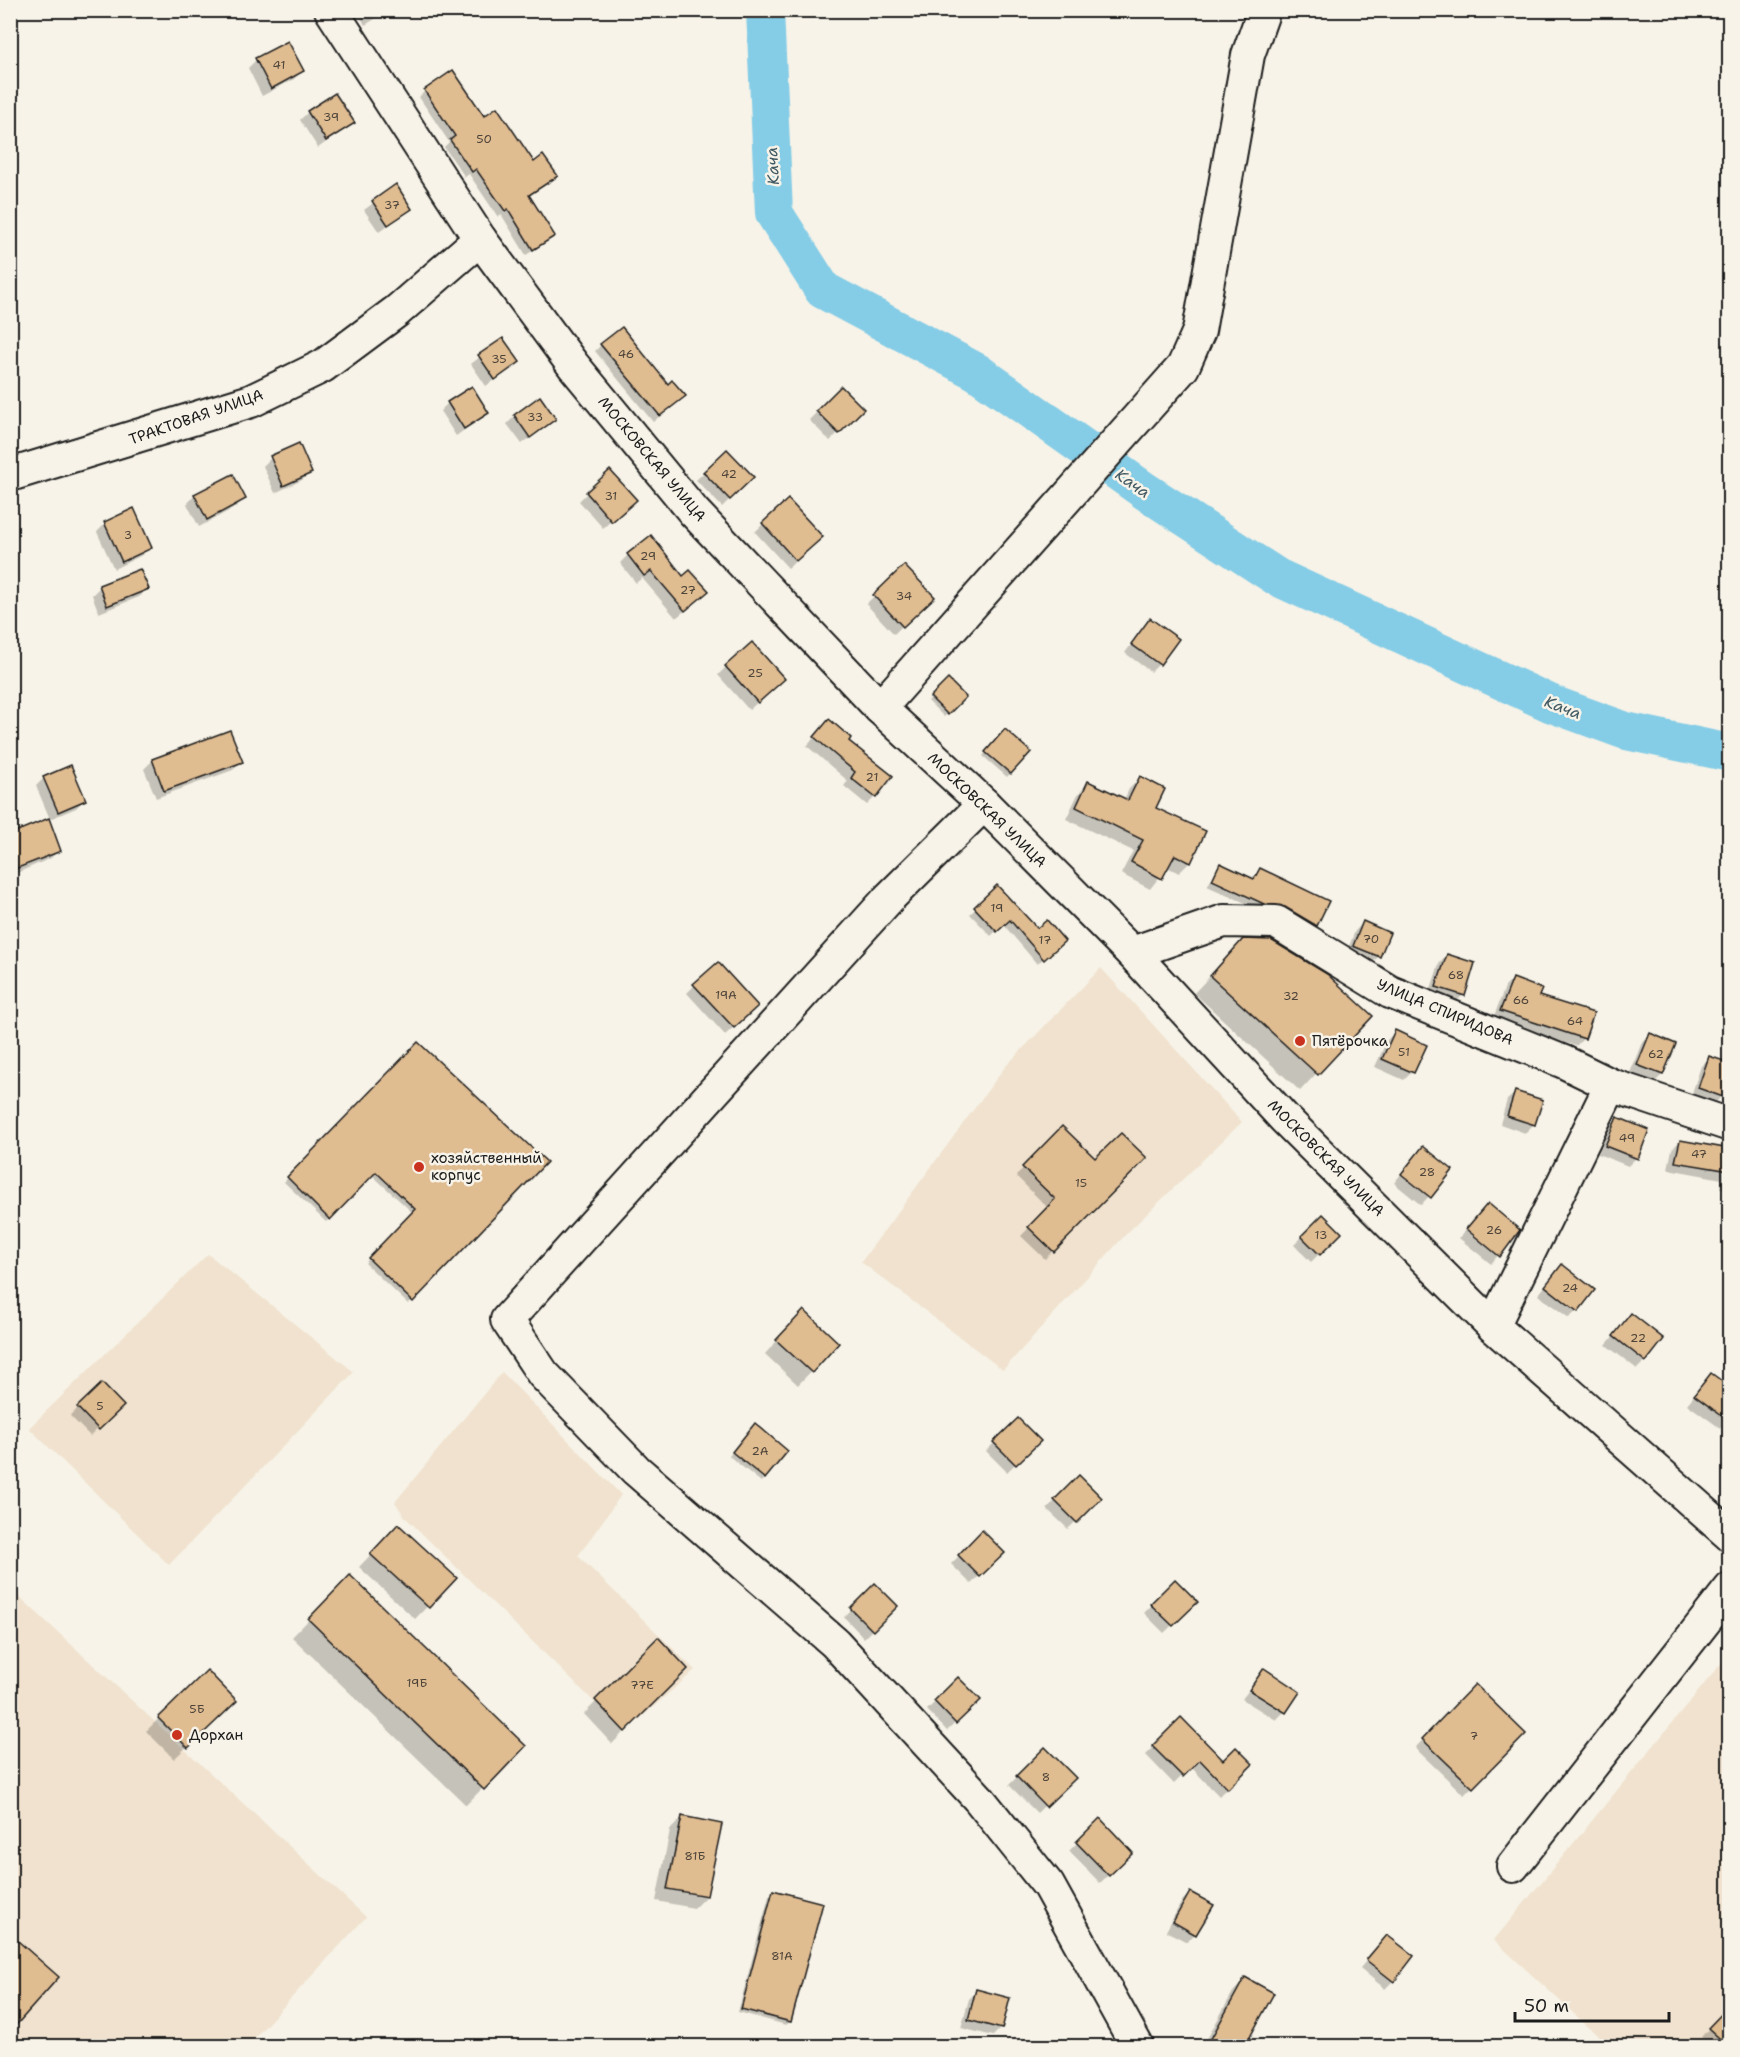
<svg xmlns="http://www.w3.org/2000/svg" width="1740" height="2057" viewBox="0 0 1740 2057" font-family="'Shantell Sans',sans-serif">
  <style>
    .built { fill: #f0e2ce }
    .shadow { fill: #0003 }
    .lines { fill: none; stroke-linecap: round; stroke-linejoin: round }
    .river { stroke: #85cce6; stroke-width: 38 }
    .building { fill: #e0bc91; stroke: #1c1c1c; stroke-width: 1.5 }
    .minor-casing { stroke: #1c1c1c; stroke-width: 36 }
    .minor { stroke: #f7f3e8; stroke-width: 32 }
    .poi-dot { fill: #c8321e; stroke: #f7f3e8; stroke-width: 2 }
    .labels { text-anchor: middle; stroke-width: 5; stroke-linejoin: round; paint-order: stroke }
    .number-label { font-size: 12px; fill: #4d4439 }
    .street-label { font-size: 15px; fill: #1c1c1c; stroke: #f7f3e8 }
    .poi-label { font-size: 15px; fill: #1c1c1c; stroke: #f7f3e8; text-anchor: start }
    .water-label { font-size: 16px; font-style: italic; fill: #415a63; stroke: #f7f3e8 }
  </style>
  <rect width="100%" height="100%" fill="#f7f3e8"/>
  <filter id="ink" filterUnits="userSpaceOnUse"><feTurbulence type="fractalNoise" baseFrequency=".0167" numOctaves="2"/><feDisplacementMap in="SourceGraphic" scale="12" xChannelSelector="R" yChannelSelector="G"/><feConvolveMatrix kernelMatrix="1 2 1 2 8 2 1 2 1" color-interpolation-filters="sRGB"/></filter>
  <g filter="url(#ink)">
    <g class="built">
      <polygon points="1101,968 1242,1122 1127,1233 1003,1370 861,1262 1005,1067"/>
      <polygon points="208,1254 354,1372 169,1565 29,1428"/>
      <polygon points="502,1372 621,1495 578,1556 695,1670 625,1732 405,1517 395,1502"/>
      <polygon points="10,1588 366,1917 247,2046 11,2046"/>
      <polygon points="1729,1654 1729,2046 1609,2046 1494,1940"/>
    </g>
    <g class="shadow">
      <polygon points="357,10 390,10 365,25"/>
      <polygon points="288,43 302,71 294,79 262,96 248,68 256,60"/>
      <polygon points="425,91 484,118 534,164 556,176 528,196 553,236 547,242 526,255 501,214 498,217 469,174 465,177 444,147 449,142 419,97"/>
      <polygon points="308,112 353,123 318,148 300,120"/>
      <polygon points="395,187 410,208 379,232 364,210"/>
      <polygon points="502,340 518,362 486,386 471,364"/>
      <polygon points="601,345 684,396 653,422 595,351"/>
      <polygon points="841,388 862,409 830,441 809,420"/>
      <polygon points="448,403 488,413 456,436 440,411"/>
      <polygon points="515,416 554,419 522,444 507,424"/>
      <polygon points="727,451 752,477 722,507 696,480"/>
      <polygon points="271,458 310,472 302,480 275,493 263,466"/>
      <polygon points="232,476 244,499 236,507 199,527 187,504 195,495"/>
      <polygon points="587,493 627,507 603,528 579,501"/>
      <polygon points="105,524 150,547 142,555 114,569 97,532"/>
      <polygon points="763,524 813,545 788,568 755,532"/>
      <polygon points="628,555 699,599 676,618 642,578 636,583 620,563"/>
      <polygon points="904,567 932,597 894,634 866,604"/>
      <polygon points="140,571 147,589 139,597 99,613 92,595 100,587"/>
      <polygon points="1143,628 1159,664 1151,672 1125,653"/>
      <polygon points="726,667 775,687 749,710 718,675"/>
      <polygon points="948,681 964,697 944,717 928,701"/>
      <polygon points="821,729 847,741 875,797 867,805 844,786 848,781 807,746"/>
      <polygon points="229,732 241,762 233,770 156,798 144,769 152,761"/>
      <polygon points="1001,734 1029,752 1007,777 983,756"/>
      <polygon points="44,778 84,800 76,808 50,819 36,786"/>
      <polygon points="1140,778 1154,808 1190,862 1179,873 1167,867 1150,889 1121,874 1133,851 1066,819 1078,794 1089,783 1124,800 1129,789"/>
      <polygon points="10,836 59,850 51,858 10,876"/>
      <polygon points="1221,865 1252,880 1260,870 1316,925 1309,931 1207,886"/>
      <polygon points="997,888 1037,930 1058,946 1037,964 1003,924 991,936 970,914"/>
      <polygon points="1363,923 1379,956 1371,964 1346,954 1355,931"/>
      <polygon points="1447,955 1463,995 1455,1003 1429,995 1439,964"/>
      <polygon points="1227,958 1370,1016 1300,1091 1194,993"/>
      <polygon points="1513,979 1537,997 1584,1038 1576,1046 1493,1019 1505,987"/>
      <polygon points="695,985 748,1014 725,1035 687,993"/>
      <polygon points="1395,1032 1412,1072 1404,1080 1375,1067 1387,1040"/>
      <polygon points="1650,1034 1674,1044 1662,1075 1654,1083 1630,1073 1642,1042"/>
      <polygon points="418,1044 545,1163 408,1304 365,1263 413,1213 372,1175 326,1222 284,1182"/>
      <polygon points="1709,1058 1722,1096 1714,1104 1691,1096 1701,1066"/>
      <polygon points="1516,1092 1541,1101 1533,1125 1525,1133 1500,1124 1507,1100"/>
      <polygon points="1617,1119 1636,1158 1628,1166 1598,1154 1609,1127"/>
      <polygon points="1062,1128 1095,1161 1145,1158 1045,1259 1021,1236 1048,1208 1016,1176"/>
      <polygon points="1680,1141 1730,1155 1730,1190 1720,1188 1722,1179 1668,1169 1672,1149"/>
      <polygon points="1415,1156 1451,1171 1421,1205 1394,1183"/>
      <polygon points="1480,1213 1518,1230 1491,1264 1459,1238"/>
      <polygon points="1323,1216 1340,1233 1311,1262 1294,1245"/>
      <polygon points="1562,1266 1577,1311 1569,1318 1538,1295"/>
      <polygon points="1631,1315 1645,1361 1637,1369 1606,1345"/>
      <polygon points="791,1325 837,1344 798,1385 765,1354"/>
      <polygon points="1711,1375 1730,1418 1720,1428 1687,1404"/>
      <polygon points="102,1385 122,1406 90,1436 70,1416"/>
      <polygon points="1018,1420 1039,1441 1007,1472 986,1451"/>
      <polygon points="751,1429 786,1451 761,1482 729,1456"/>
      <polygon points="1079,1477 1100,1498 1068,1529 1047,1509"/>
      <polygon points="398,1526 455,1578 415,1619 359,1567"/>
      <polygon points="982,1532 1003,1553 971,1584 951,1564"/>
      <polygon points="350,1577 524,1746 466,1805 292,1637"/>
      <polygon points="1175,1581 1196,1602 1164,1633 1144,1613"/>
      <polygon points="875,1586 896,1606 864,1638 844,1617"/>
      <polygon points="658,1639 686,1669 612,1744 584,1714"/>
      <polygon points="1264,1670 1284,1712 1276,1720 1242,1699"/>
      <polygon points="207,1672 235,1701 174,1759 146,1731"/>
      <polygon points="958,1679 979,1700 947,1731 927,1710"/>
      <polygon points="1475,1686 1524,1734 1464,1795 1415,1748"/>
      <polygon points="1181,1720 1223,1762 1250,1764 1219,1796 1191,1767 1174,1784 1146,1755"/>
      <polygon points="1045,1749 1073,1778 1037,1813 1009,1785"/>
      <polygon points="682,1818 706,1896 694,1908 656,1901 670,1830"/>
      <polygon points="1100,1820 1131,1853 1100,1883 1069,1851"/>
      <polygon points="773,1892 790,2022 786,2025 738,2012 769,1896"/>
      <polygon points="1190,1893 1195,1934 1187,1942 1166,1931 1182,1901"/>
      <polygon points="1387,1937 1393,1981 1385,1989 1360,1968"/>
      <polygon points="1245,1979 1272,1994 1243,2046 1203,2046 1233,1992"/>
      <polygon points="977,1991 1001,2028 993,2036 961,2028 969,1999"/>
      <polygon points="1730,2006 1730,2046 1712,2046 1701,2037"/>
    </g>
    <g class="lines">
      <polyline class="river" points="765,10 774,213 823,290 977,372 1145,491 1277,577 1552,704 1626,731 1730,753"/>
    </g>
    <g class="building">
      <polygon points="288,41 304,71 271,89 255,58"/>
      <polygon points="453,70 484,116 497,107 534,162 543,155 558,176 529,195 555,236 533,250 508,209 505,211 476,169 472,172 450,140 455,136 424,90"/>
      <polygon points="335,93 355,123 326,141 307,111"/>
      <polygon points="396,184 412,209 388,225 372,201"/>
      <polygon points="622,327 668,384 672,380 686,396 660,416 600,344"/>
      <polygon points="503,338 520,362 495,380 478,355"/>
      <polygon points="472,386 489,413 464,429 447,402"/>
      <polygon points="841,386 864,409 839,434 816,411"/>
      <polygon points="540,396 556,419 530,438 514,415"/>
      <polygon points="299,443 312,473 283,486 270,456"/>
      <polygon points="727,449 754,477 730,500 703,472"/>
      <polygon points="610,470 637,500 612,522 586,492"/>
      <polygon points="233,474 246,499 207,520 194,494"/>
      <polygon points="788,499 823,537 796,561 762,523"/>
      <polygon points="134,508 152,548 122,562 104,522"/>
      <polygon points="651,535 683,576 690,570 709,591 685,611 651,571 644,576 627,554"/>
      <polygon points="904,565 935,597 903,627 873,595"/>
      <polygon points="140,569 149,589 107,606 99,585"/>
      <polygon points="1150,618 1179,639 1160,665 1131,644"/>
      <polygon points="752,642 785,679 758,703 725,666"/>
      <polygon points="948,679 966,697 948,715 930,697"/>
      <polygon points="829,719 851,738 849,741 893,776 876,798 851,778 855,772 814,737"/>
      <polygon points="1005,729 1031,752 1011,774 985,752"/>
      <polygon points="230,730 243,762 164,791 152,759"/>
      <polygon points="71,765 86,800 58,812 43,777"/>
      <polygon points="1140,776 1165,789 1156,808 1206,831 1191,863 1175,855 1162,879 1131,862 1143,840 1076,807 1088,781 1128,800"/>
      <polygon points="49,818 61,851 10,871 10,834"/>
      <polygon points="1220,863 1254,879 1260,868 1329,901 1317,926 1285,907 1264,904 1212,880"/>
      <polygon points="997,885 1037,928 1047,920 1065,941 1044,960 1010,920 997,932 974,907"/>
      <polygon points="1363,921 1390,933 1380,957 1353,946"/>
      <polygon points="1243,939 1271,940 1327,974 1373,1016 1318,1075 1210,976"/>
      <polygon points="1447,954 1475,963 1465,996 1436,987"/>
      <polygon points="718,962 758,1006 734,1028 693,984"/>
      <polygon points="1513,978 1542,989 1539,996 1594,1013 1585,1039 1500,1011"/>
      <polygon points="1395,1030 1427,1045 1414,1073 1382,1059"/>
      <polygon points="1650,1033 1676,1044 1663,1075 1637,1065"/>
      <polygon points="418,1042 547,1162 413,1302 368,1258 415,1209 376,1172 330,1220 287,1177"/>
      <polygon points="1709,1056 1730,1063 1730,1079 1723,1097 1698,1088"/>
      <polygon points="1515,1091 1543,1100 1535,1125 1507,1116"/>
      <polygon points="1617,1117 1649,1130 1638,1159 1605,1146"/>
      <polygon points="1062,1126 1095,1158 1121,1133 1147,1158 1054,1252 1028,1227 1055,1199 1022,1167"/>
      <polygon points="1680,1140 1730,1149 1730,1171 1675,1162"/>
      <polygon points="1423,1146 1453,1170 1431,1198 1401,1174"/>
      <polygon points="1488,1203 1520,1230 1500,1257 1466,1229"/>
      <polygon points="1323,1214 1342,1233 1320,1255 1301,1236"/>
      <polygon points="1562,1264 1595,1290 1578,1312 1545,1286"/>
      <polygon points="804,1310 839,1343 812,1373 776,1340"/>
      <polygon points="1631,1313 1664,1339 1646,1362 1613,1336"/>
      <polygon points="1711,1373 1730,1387 1730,1422 1694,1395"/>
      <polygon points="102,1383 124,1406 99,1430 77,1407"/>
      <polygon points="1018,1418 1041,1441 1016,1465 993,1442"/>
      <polygon points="755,1423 788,1451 765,1479 732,1452"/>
      <polygon points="1079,1475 1102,1498 1077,1523 1054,1500"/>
      <polygon points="398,1524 457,1578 429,1608 370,1554"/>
      <polygon points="982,1530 1005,1553 980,1577 958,1555"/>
      <polygon points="350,1575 526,1746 484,1790 308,1619"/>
      <polygon points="1175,1579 1198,1602 1173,1626 1150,1604"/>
      <polygon points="875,1583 898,1606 873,1631 850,1608"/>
      <polygon points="658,1637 688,1669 625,1732 595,1700"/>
      <polygon points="1264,1668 1300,1692 1286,1713 1249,1690"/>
      <polygon points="207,1670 237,1701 188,1748 158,1718"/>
      <polygon points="958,1677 981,1700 956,1724 934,1701"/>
      <polygon points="1475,1684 1526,1734 1473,1788 1422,1739"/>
      <polygon points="1181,1717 1223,1760 1236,1747 1253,1764 1228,1789 1200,1760 1183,1777 1152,1746"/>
      <polygon points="1045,1747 1076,1778 1046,1807 1016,1776"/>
      <polygon points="682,1816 722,1824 707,1896 667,1889"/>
      <polygon points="1100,1818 1133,1853 1109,1876 1076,1842"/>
      <polygon points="773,1890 823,1903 791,2022 741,2009"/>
      <polygon points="1190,1892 1214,1905 1196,1935 1173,1922"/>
      <polygon points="10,1934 59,1977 10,2032"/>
      <polygon points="1387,1935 1414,1956 1394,1982 1366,1960"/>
      <polygon points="1245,1977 1274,1993 1245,2046 1207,2046"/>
      <polygon points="976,1989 1010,1998 1002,2029 968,2020"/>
      <polygon points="1730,2005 1730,2046 1728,2046 1708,2028"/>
    </g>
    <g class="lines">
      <g class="minor-casing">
        <g id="minor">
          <polyline points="331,10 480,239 573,365 694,512 880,708 984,804 1132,953 1285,1119 1493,1326 1730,1535"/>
          <polyline points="10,475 251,401 323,366 397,311 480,239"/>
          <polyline points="880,708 1183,367 1199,331 1248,55 1264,10"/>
          <polyline points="984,804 890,897 507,1320 543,1374 636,1470 835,1643 979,1799 1048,1885 1137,2046"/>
          <polyline points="1132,953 1224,921 1276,922 1390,992 1564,1062 1611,1085 1730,1125"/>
          <polyline points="1493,1326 1611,1085"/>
          <polyline points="1513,1866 1730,1589"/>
        </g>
      </g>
      <use href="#minor" class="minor"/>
    </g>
  </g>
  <g class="poi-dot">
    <circle cx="1300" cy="1041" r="6"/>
    <circle cx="419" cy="1167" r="6"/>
    <circle cx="177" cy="1735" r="6"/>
  </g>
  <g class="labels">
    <g class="number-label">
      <text x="279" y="69">41</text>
      <text x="331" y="121">39</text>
      <text x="484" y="143">50</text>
      <text x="392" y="209">37</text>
      <text x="626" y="358">46</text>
      <text x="499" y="363">35</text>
      <text x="535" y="421">33</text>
      <text x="729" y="478">42</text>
      <text x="611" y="500">31</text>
      <text x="128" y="539">3</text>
      <text x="648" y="560">29</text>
      <text x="688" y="594">27</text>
      <text x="904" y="600">34</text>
      <text x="755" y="677">25</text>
      <text x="872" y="781">21</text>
      <text x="997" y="912">19</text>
      <text x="1371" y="943">70</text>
      <text x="1045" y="944">17</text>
      <text x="1456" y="979">68</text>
      <text x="726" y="999">19А</text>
      <text x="1291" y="1000">32</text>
      <text x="1521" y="1004">66</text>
      <text x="1575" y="1025">64</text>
      <text x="1404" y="1056">51</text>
      <text x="1656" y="1058">62</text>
      <text x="1627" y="1142">49</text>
      <text x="1699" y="1158">47</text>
      <text x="1427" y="1176">28</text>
      <text x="1081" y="1187">15</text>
      <text x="1494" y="1234">26</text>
      <text x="1321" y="1239">13</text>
      <text x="1570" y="1292">24</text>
      <text x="1638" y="1342">22</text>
      <text x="100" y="1410">5</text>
      <text x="760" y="1455">2А</text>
      <text x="417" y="1687">19Б</text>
      <text x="642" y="1689">77Е</text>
      <text x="197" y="1713">5Б</text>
      <text x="1474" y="1740">7</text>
      <text x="1046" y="1781">8</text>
      <text x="695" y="1860">81Б</text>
      <text x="782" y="1960">81А</text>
    </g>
    <g class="street-label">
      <text transform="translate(196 417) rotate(-19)" y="5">ТРАКТОВАЯ УЛИЦА</text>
      <text transform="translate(652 459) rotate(50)" y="5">МОСКОВСКАЯ УЛИЦА</text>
      <text transform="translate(987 810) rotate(44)" y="5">МОСКОВСКАЯ УЛИЦА</text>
      <text transform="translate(1445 1012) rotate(23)" y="5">УЛИЦА СПИРИДОВА</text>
      <text transform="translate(1326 1158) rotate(45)" y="5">МОСКОВСКАЯ УЛИЦА</text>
    </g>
    <g class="poi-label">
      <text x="1312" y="1046">Пятёрочка</text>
      <text x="431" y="1163">хозяйственный<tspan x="431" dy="17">корпус</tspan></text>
      <text x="189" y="1740">Дорхан</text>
    </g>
    <g class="water-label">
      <text transform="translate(772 166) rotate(-93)" y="6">Кача</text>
      <text transform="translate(1133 483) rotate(35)" y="6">Кача</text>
      <text transform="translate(1563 707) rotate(21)" y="6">Кача</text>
    </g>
  </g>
  <rect width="1740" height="2057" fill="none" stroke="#f7f3e8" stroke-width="36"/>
  <rect x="18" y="18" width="1704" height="2021" fill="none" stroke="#1c1c1c" stroke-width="2" filter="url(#ink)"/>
  <path d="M1515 2012v9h154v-9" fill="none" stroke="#1c1c1c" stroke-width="3"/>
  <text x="1524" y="2012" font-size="18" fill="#1c1c1c" stroke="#f7f3e8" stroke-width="4.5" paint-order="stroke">50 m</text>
</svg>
